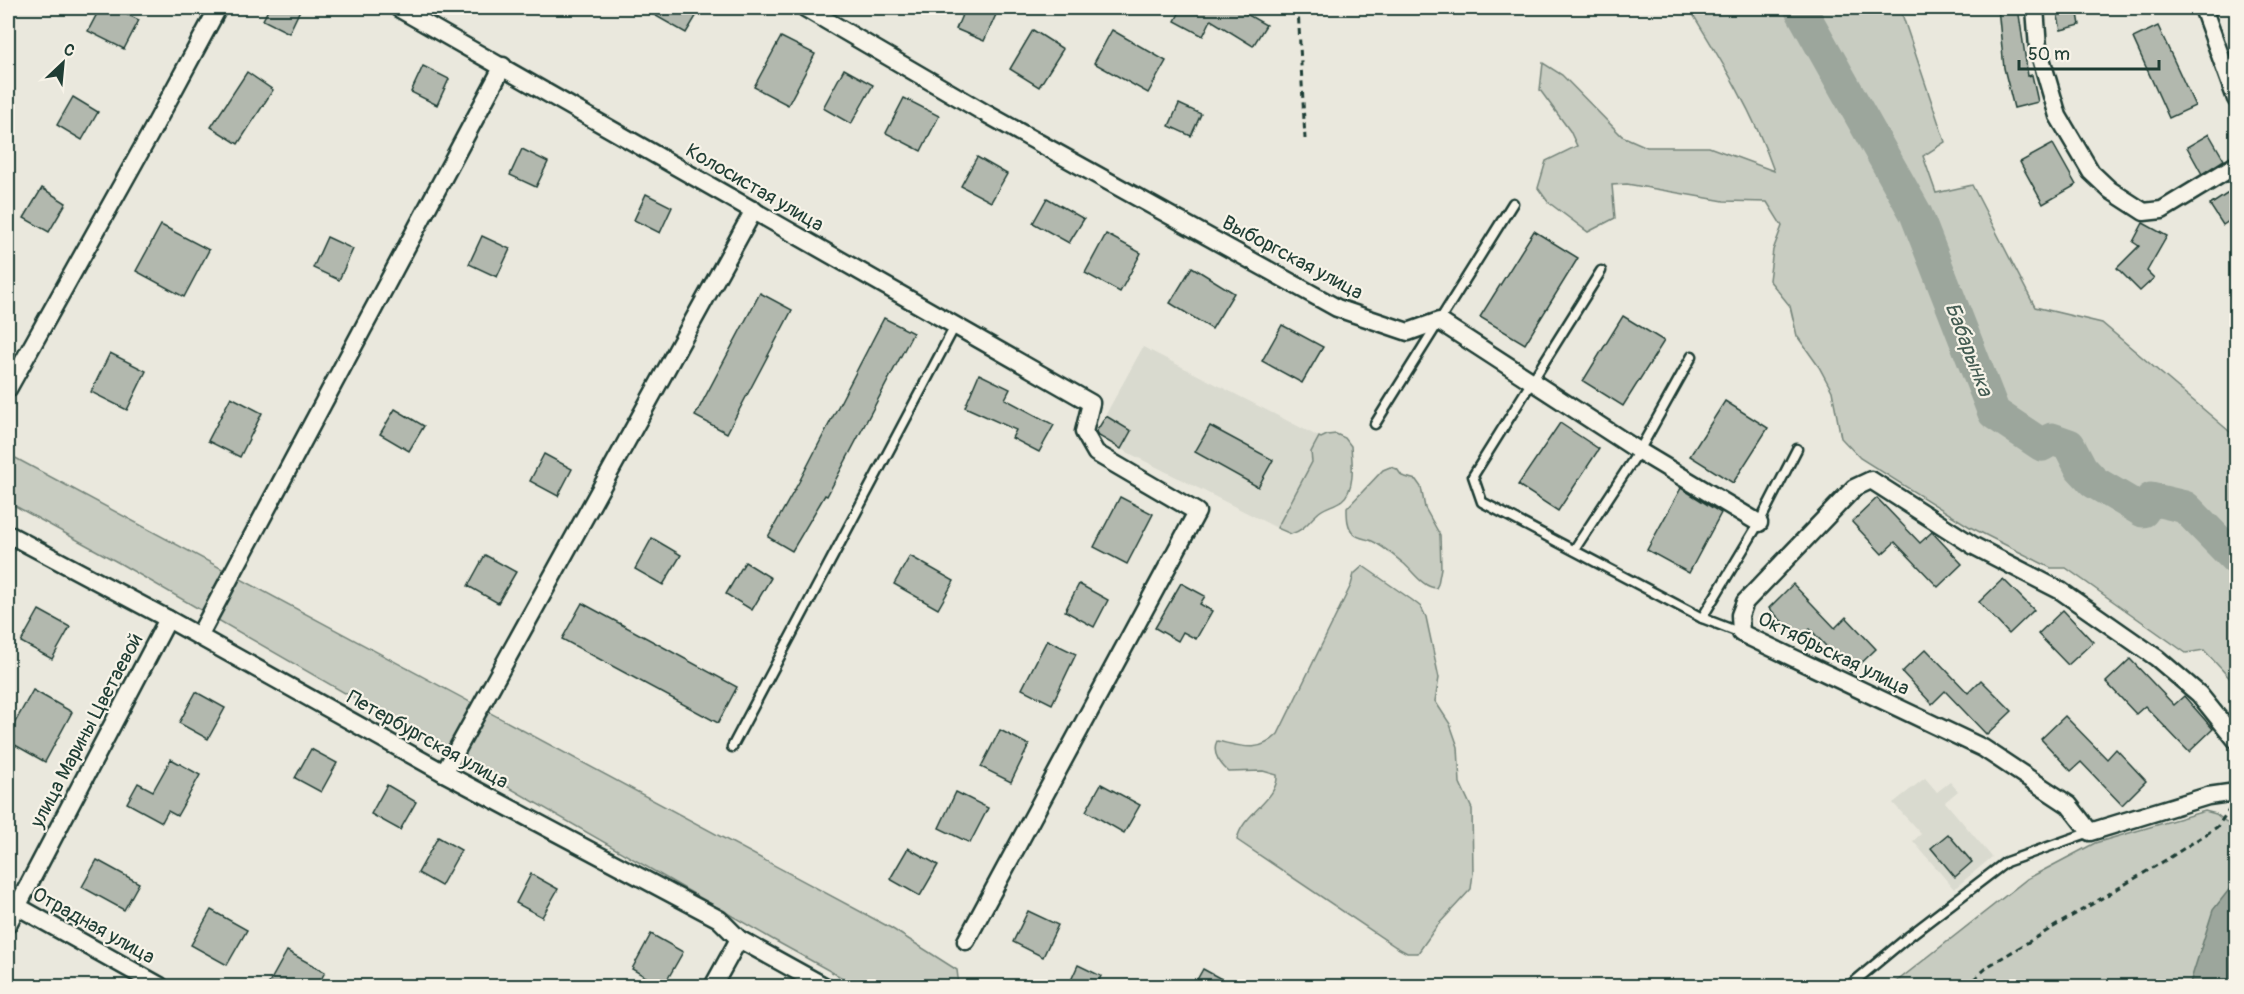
<svg xmlns="http://www.w3.org/2000/svg" width="2244" height="994" viewBox="0 0 2244 994" font-family="Pangolin,sans-serif">
  <style>
    .built { fill: #d9dacf }
    .green { fill: #c8ccc1; stroke: #74847a; stroke-width: 1.5 }
    .water { fill: #9ca69c; stroke: #6a7c72; stroke-width: 1.5 }
    .lines { fill: none; stroke-linecap: round; stroke-linejoin: round }
    .river { stroke: #9ca69c; stroke-width: 33 }
    .building { fill: #b2b8ae; stroke: #1f3d34; stroke-width: 1.5 }
    .service-casing { stroke: #1f3d34; stroke-width: 13 }
    .minor-casing { stroke: #1f3d34; stroke-width: 21 }
    .path { stroke: #1f3d34; stroke-width: 3; stroke-dasharray: 6 4.5; stroke-linecap: butt }
    .service { stroke: #f7f3e8; stroke-width: 8 }
    .minor { stroke: #f7f3e8; stroke-width: 16 }
    .labels { text-anchor: middle; stroke-width: 4.5; stroke-linejoin: round; paint-order: stroke }
    .street-label { font-size: 20px; fill: #1f3d34; stroke: #f7f3e8 }
    .water-label { font-size: 21px; font-style: italic; fill: #445c53; stroke: #f7f3e8 }
  </style>
  <rect width="100%" height="100%" fill="#eae8dd"/>
  <filter id="ink" filterUnits="userSpaceOnUse"><feTurbulence type="fractalNoise" baseFrequency=".0167" numOctaves="2"/><feDisplacementMap in="SourceGraphic" scale="12" xChannelSelector="R" yChannelSelector="G"/><feConvolveMatrix kernelMatrix="1 2 1 2 8 2 1 2 1" color-interpolation-filters="sRGB"/></filter>
  <g filter="url(#ink)">
    <g class="built">
      <polygon points="1143,347 1319,437 1311,452 1312,462 1277,528 1121,449 1095,434"/>
      <polygon points="1925,778 1937,792 1950,782 1958,791 1945,802 1992,857 1954,889 1913,841 1921,834 1893,803"/>
    </g>
    <g class="green">
      <path d="M 1689,8 L 1900,8 L 1945,142 L 1923,156 L 1936,193 L 1972,185 L 2035,307 L 2102,323 L 2236,437 L 2236,685 L 2204,650 L 2186,653 L 2066,568 L 2051,568 L 1970,527 L 1860,458 L 1841,438 L 1832,391 L 1819,367 L 1797,336 L 1790,306 L 1769,280 L 1773,250 L 1782,226 L 1767,202 L 1724,201 L 1627,184 L 1612,185 L 1615,218 L 1588,232 L 1548,202 L 1538,188 L 1546,161 L 1577,146 L 1570,131 L 1540,90 L 1543,63 L 1562,75 L 1622,136 L 1647,147 L 1709,147 L 1774,171 C 1754,113 1721,60 1689,8 Z"/>
      <path d="M 1336,434 L 1345,438 L 1351,446 C 1352,461 1356,489 1342,500 C 1334,506 1323,507 1317,514 C 1307,523 1304,530 1291,534 L 1277,528 L 1312,462 L 1311,452 L 1319,437 L 1321,438 L 1327,435 Z"/>
      <polygon points="8,454 891,928 957,970 958,978 954,986 857,986 772,939 121,564 8,502"/>
      <path d="M 1390,467 L 1397,469 L 1402,476 L 1416,480 L 1421,487 L 1425,508 L 1440,535 L 1441,568 L 1438,584 L 1436,588 C 1423,588 1412,570 1403,563 C 1393,555 1383,546 1372,541 C 1366,538 1359,539 1354,534 C 1347,527 1347,517 1347,508 L 1383,470 Z"/>
      <path d="M 1363,566 L 1412,600 L 1421,607 L 1426,617 L 1439,678 L 1435,701 L 1450,724 L 1458,747 L 1460,783 L 1472,809 L 1473,873 L 1471,889 L 1437,926 L 1418,953 L 1407,953 L 1396,947 L 1237,840 C 1241,814 1279,800 1277,775 L 1263,771 L 1229,772 C 1220,764 1211,753 1217,741 C 1241,746 1259,754 1278,734 L 1351,585 L 1354,574 Z"/>
      <polygon points="2205,811 2216,814 2234,828 2236,828 2236,881 2233,884 2189,986 1891,986 2027,879 2095,843"/>
    </g>
    <polygon class="water" points="2236,881 2236,986 2189,986 2213,910"/>
    <g class="lines">
      <polyline class="river" points="1800,8 1916,214 1994,413 2042,445 2052,439 2069,445 2081,468 2094,482 2143,511 2151,499 2185,507 2236,559"/>
    </g>
    <g class="building">
      <polygon points="100,8 114,8 139,20 124,49 88,31"/>
      <polygon points="269,8 301,8 289,33 263,20"/>
      <polygon points="642,8 701,8 686,33"/>
      <polygon points="965,8 999,8 984,41 956,29"/>
      <polygon points="1182,8 1236,8 1266,25 1253,46 1211,20 1203,36 1175,21"/>
      <polygon points="1998,8 2018,8 2028,76 2032,75 2038,102 2014,108 2004,68"/>
      <polygon points="2056,8 2077,8 2080,25 2061,30"/>
      <polygon points="2158,26 2195,106 2169,118 2133,38"/>
      <polygon points="1033,30 1063,49 1039,87 1010,69"/>
      <polygon points="1112,30 1166,61 1148,93 1094,63"/>
      <polygon points="781,37 815,54 788,105 754,87"/>
      <polygon points="423,66 449,79 437,105 411,92"/>
      <polygon points="844,69 873,85 851,124 823,108"/>
      <polygon points="247,72 273,90 238,144 211,127"/>
      <polygon points="73,97 98,112 82,140 57,125"/>
      <polygon points="904,98 939,116 921,151 886,133"/>
      <polygon points="1179,104 1201,114 1191,136 1169,126"/>
      <polygon points="2209,134 2224,160 2202,174 2187,147"/>
      <polygon points="2053,144 2076,185 2043,204 2020,162"/>
      <polygon points="522,149 548,162 536,187 510,175"/>
      <polygon points="977,157 1007,174 991,202 961,186"/>
      <polygon points="42,188 66,203 49,232 24,218"/>
      <polygon points="2236,188 2236,216 2223,225 2210,205"/>
      <polygon points="646,194 672,207 660,233 634,220"/>
      <polygon points="1047,198 1084,219 1069,243 1033,223"/>
      <polygon points="2143,223 2167,236 2147,271 2154,278 2140,291 2117,268 2139,246 2133,242"/>
      <polygon points="161,225 209,250 184,297 136,271"/>
      <polygon points="1534,231 1578,258 1525,344 1480,317"/>
      <polygon points="1106,234 1141,253 1120,292 1085,273"/>
      <polygon points="482,236 510,249 497,277 469,264"/>
      <polygon points="327,237 353,249 339,280 313,268"/>
      <polygon points="1192,267 1234,293 1212,329 1170,303"/>
      <polygon points="760,293 792,310 727,433 695,416"/>
      <polygon points="1623,316 1664,341 1623,406 1583,381"/>
      <polygon points="884,318 913,333 827,496 825,495 792,551 768,537 799,482"/>
      <polygon points="1282,325 1323,347 1302,383 1262,361"/>
      <polygon points="110,353 146,371 127,410 91,392"/>
      <polygon points="979,374 1010,389 1005,399 1054,425 1039,452 1012,438 1016,430 965,407"/>
      <polygon points="231,397 262,413 240,457 208,441"/>
      <polygon points="1725,401 1768,428 1733,483 1690,456"/>
      <polygon points="395,409 424,426 409,451 380,434"/>
      <polygon points="1106,416 1131,431 1121,449 1099,436 1096,432"/>
      <polygon points="1560,423 1599,449 1558,511 1518,485"/>
      <polygon points="1210,426 1273,460 1258,487 1195,452"/>
      <polygon points="544,454 572,469 558,496 530,481"/>
      <polygon points="1681,488 1721,513 1689,573 1647,550"/>
      <polygon points="1120,497 1153,514 1127,564 1094,547"/>
      <polygon points="1877,498 1920,543 1932,532 1962,564 1938,587 1895,542 1882,554 1852,522"/>
      <polygon points="652,538 681,555 663,585 635,569"/>
      <polygon points="485,555 516,572 498,603 468,586"/>
      <polygon points="910,556 954,581 938,609 894,584"/>
      <polygon points="745,562 771,578 752,610 726,594"/>
      <polygon points="2003,579 2034,610 2009,634 1979,602"/>
      <polygon points="1181,583 1205,596 1200,604 1212,611 1196,639 1183,632 1178,641 1155,628"/>
      <polygon points="1079,584 1108,600 1094,627 1065,611"/>
      <polygon points="1793,584 1835,628 1846,617 1876,649 1851,673 1810,629 1799,639 1769,608"/>
      <polygon points="582,603 737,687 718,723 562,639"/>
      <polygon points="39,610 70,627 52,659 21,642"/>
      <polygon points="2063,610 2093,642 2068,665 2038,634"/>
      <polygon points="1047,640 1076,654 1052,704 1022,689"/>
      <polygon points="1926,649 1968,693 1981,680 2012,711 1987,735 1945,691 1932,704 1902,672"/>
      <polygon points="2130,659 2174,705 2184,696 2213,729 2189,752 2145,706 2136,714 2106,682"/>
      <polygon points="33,690 72,712 45,762 8,741 8,735"/>
      <polygon points="196,692 225,708 208,739 179,723"/>
      <polygon points="2065,716 2107,759 2116,749 2146,781 2122,805 2081,762 2071,771 2041,739"/>
      <polygon points="1000,730 1029,745 1011,782 981,767"/>
      <polygon points="311,749 337,763 321,792 295,778"/>
      <polygon points="171,759 200,775 177,816 168,811 162,822 127,803 138,783 153,791"/>
      <polygon points="1101,784 1140,805 1124,833 1086,811"/>
      <polygon points="387,785 416,802 400,830 371,814"/>
      <polygon points="956,792 988,808 970,843 939,828"/>
      <polygon points="1948,834 1972,862 1955,877 1931,848"/>
      <polygon points="438,837 461,850 441,886 418,873"/>
      <polygon points="908,848 938,865 920,896 890,879"/>
      <polygon points="97,860 139,883 124,910 82,887"/>
      <polygon points="531,874 558,889 542,917 516,903"/>
      <polygon points="211,910 247,930 227,965 191,945"/>
      <polygon points="1028,911 1058,925 1043,957 1013,942"/>
      <polygon points="651,934 683,952 663,987 632,969"/>
      <polygon points="287,951 325,972 317,987 267,987"/>
      <polygon points="1078,965 1101,976 1096,987 1068,987"/>
      <polygon points="1203,969 1236,987 1193,987"/>
    </g>
    <g class="lines">
      <g class="service-casing">
        <g id="service">
          <polyline points="1601,271 1473,476 1482,502 1702,618 1741,633"/>
          <polyline points="1375,424 1513,203"/>
          <polyline points="1574,550 1639,451 1692,356"/>
          <polyline points="1702,618 1759,523 1797,449"/>
          <polyline points="732,747 955,326"/>
          <polyline points="1849,986 1908,937 2006,862 2090,832"/>
        </g>
      </g>
      <g class="minor-casing">
        <g id="minor">
          <polyline points="398,8 1091,403 1084,432 1096,453 1197,512 966,941"/>
          <polyline points="805,8 985,113 1337,308 1408,332 1439,321 1639,451 1759,523"/>
          <polyline points="2035,8 2038,48 2058,116 2091,172 2110,190 2144,212 2162,210 2236,165"/>
          <polyline points="2203,8 2236,99"/>
          <polyline points="8,389 149,136 218,8"/>
          <polyline points="8,534 168,619 444,773 719,919 739,939 824,986"/>
          <polyline points="199,636 503,66"/>
          <polyline points="2236,740 2199,694 2157,658 2061,591 1974,546 1871,480 1854,488 1745,602 1740,615 1741,633 1983,748 2069,805 2090,832 2208,796 2236,792"/>
          <polyline points="444,773 754,210"/>
          <polyline points="8,901 160,986"/>
          <polyline points="8,924 168,619"/>
          <polyline points="713,986 739,939"/>
        </g>
      </g>
      <g class="path">
        <polyline points="1298,8 1305,139"/>
        <polyline points="1966,986 1990,965 2169,858 2217,827 2229,810"/>
      </g>
      <use href="#service" class="service"/>
      <use href="#minor" class="minor"/>
    </g>
  </g>
  <g class="labels">
    <g class="street-label">
      <text transform="translate(755 187) rotate(30)" y="7">Колосистая улица</text>
      <text transform="translate(1293 257) rotate(28)" y="7">Выборгская улица</text>
      <text transform="translate(1834 653) rotate(26)" y="7">Октябрьская улица</text>
      <text transform="translate(86 730) rotate(-62)" y="7">улица Марины Цветаевой</text>
      <text transform="translate(428 739) rotate(29)" y="7">Петербургская улица</text>
      <text transform="translate(94 925) rotate(29)" y="7">Отрадная улица</text>
    </g>
    <g class="water-label">
      <text transform="translate(1969 349) rotate(69)" y="7">Бабарынка</text>
    </g>
  </g>
  <rect width="2244" height="994" fill="none" stroke="#f7f3e8" stroke-width="30"/>
  <rect x="15" y="15" width="2214" height="964" fill="none" stroke="#1f3d34" stroke-width="2" filter="url(#ink)"/>
  <g transform="translate(63 63) rotate(26)" stroke="#f7f3e8" stroke-width="4.5" paint-order="stroke">
  <path d="M0-4.5L10 22L0 15L-10 22Z" fill="#1f3d34"/>
  <text y="-9" font-size="16" font-weight="bold" text-anchor="middle" fill="#1f3d34">С</text>
  </g>
  <path d="M2019 60v9h140v-9" fill="none" stroke="#1f3d34" stroke-width="3"/>
  <text x="2028" y="60" font-size="18" fill="#1f3d34" stroke="#f7f3e8" stroke-width="4.5" paint-order="stroke">50 m</text>
</svg>
